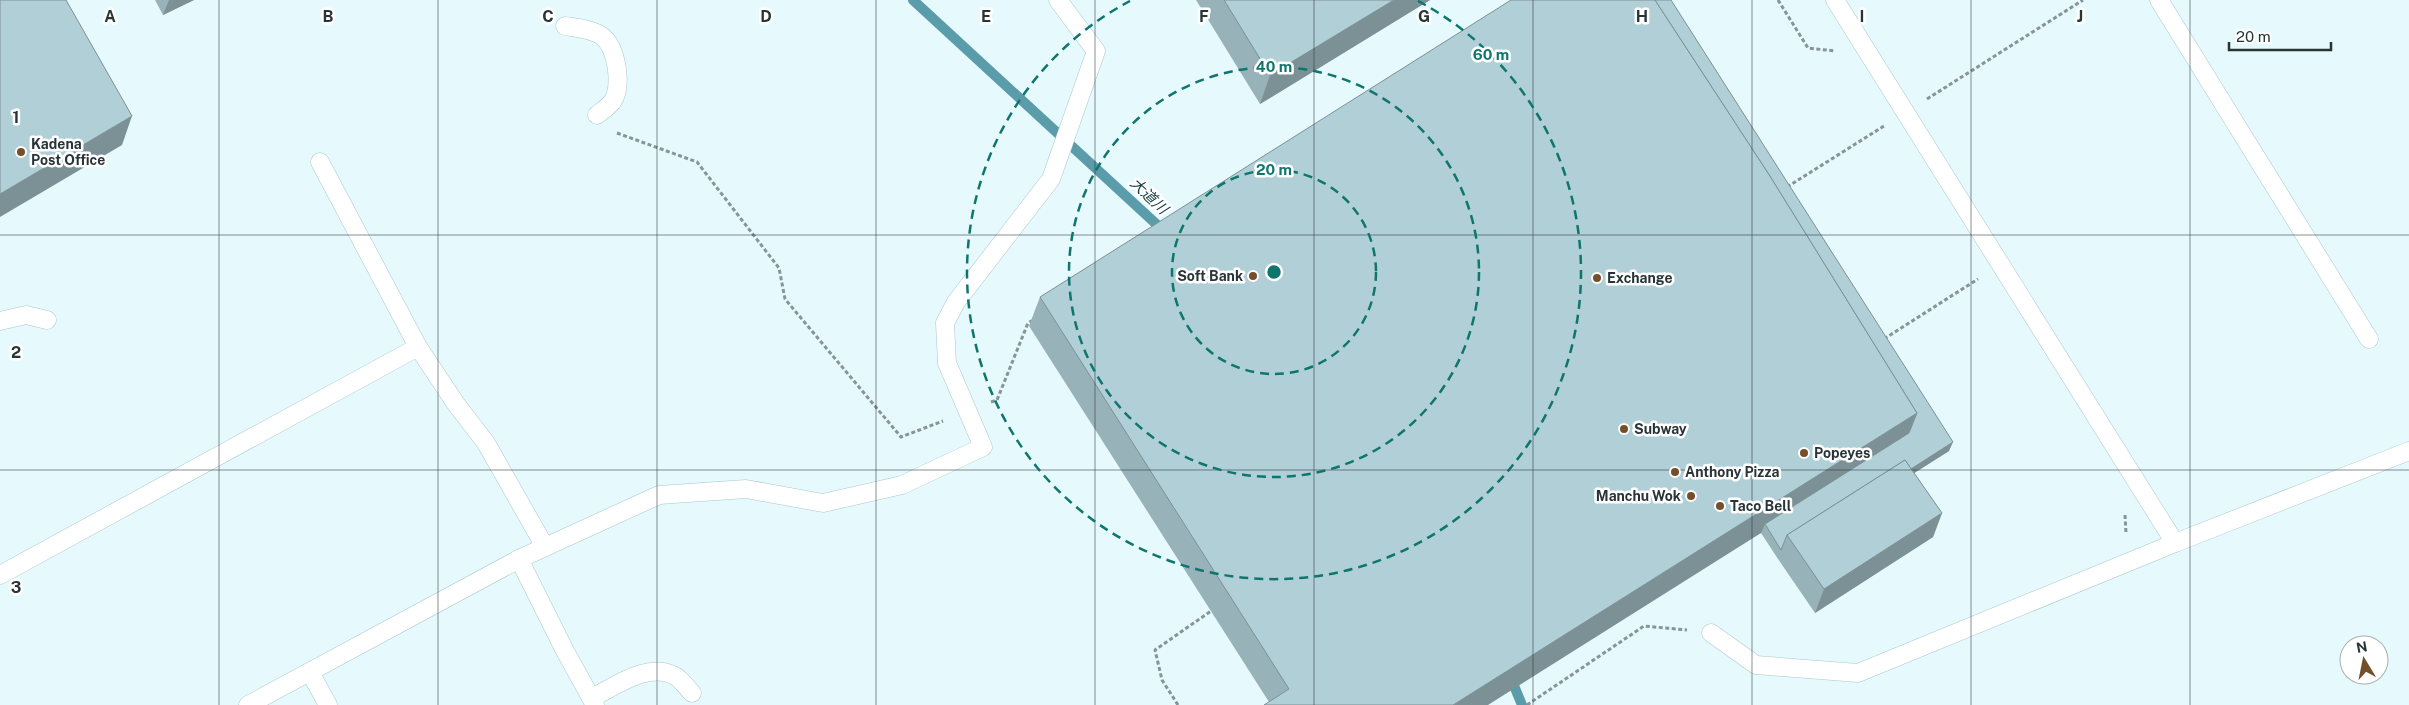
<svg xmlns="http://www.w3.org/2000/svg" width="2409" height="705" viewBox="0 0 2409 705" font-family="'Public Sans','Noto Sans JP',sans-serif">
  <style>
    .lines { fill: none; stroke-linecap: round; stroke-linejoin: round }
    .stream { stroke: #5b9cab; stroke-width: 10 }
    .service-casing { stroke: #a9c7cf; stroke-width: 19 }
    .path { stroke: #869599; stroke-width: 3; stroke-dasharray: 4 2.5; stroke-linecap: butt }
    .service { stroke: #fff; stroke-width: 18 }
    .wall { fill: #98b2b9 }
    .shaded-wall { fill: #7c9196 }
    .building { fill: #b1cfd7; stroke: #7c9196 }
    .grid { fill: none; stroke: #283437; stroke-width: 1; stroke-opacity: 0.55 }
    .ring { fill: none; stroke: #0f766e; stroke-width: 2.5; stroke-dasharray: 9 6 }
    .poi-dot { fill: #744f2a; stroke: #fff; stroke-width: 2 }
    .labels { text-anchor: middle; stroke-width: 5; stroke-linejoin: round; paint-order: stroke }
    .poi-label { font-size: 14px; font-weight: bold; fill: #283437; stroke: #fff; text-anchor: start }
    .water-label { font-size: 15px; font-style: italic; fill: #1b434c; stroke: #fff }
    .grid-label { font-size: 16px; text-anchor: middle; font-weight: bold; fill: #283437; stroke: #fff; stroke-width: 5; stroke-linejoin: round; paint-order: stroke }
    .centre { fill: #0f766e; stroke: #fff; stroke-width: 2.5 }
    .ring-label { font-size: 15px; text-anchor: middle; font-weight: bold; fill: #0f766e; stroke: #fff; stroke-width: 5; stroke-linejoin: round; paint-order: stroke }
  </style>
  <rect width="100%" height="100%" fill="#e6f9fd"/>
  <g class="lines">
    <g class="stream">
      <polyline points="913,0 1166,233"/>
      <polyline points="1510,676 1522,705"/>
    </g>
    <g class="service-casing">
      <g id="service">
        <polyline points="1835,0 2175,543 2409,451"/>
        <polyline points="2159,0 2369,339"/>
        <path d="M 565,26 C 577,28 592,29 602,36 C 617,48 623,87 612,102 C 608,107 602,111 597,115"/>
        <polyline points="320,162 418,347 456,404 486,443 545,547"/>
        <polyline points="0,321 26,315 47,320"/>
        <polyline points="519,559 565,651 595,705"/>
        <polyline points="0,575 418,347"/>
        <polyline points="1711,633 1756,665 1858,673 2175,543"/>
        <polyline points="310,672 328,705"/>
        <path d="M 591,698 C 615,687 648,661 675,676 C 681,679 687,688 692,693"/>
        <polyline points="248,705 519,559 659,495 746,489 823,503 902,485 983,447 947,363 945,323 956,302 1051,179 1096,51 1058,0"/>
      </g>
    </g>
    <g class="path">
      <polyline points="1778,0 1808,48 1835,51"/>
      <polyline points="1927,99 2083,0"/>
      <polyline points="617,133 697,162 779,268 785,299 901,437 943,421"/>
      <polyline points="1787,187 1884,126"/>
      <polyline points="1884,339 1978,279"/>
      <polyline points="991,402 997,400 1028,323 1035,319"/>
      <polyline points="2125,515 2126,533"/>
      <polyline points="1178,705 1162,680 1155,650 1211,611"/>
      <polyline points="1527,705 1644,626 1687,630"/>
    </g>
    <use href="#service" class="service"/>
  </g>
  <g class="wall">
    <polygon points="155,0 194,0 163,15"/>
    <polygon points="1196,0 1430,0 1260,104"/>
    <polygon points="1040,297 1949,451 1914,473 1942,513 1933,537 1815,613 1778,559 1761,533 1269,702 1029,326"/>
  </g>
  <g class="shaded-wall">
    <polygon points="169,0 194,0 163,15"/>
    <polygon points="1394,0 1430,0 1260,104 1270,75"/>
    <polygon points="132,116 122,145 0,217 0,194"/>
    <polygon points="1917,413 1906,442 1765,524 1761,533 1488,705 1453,705"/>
    <polygon points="1953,442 1949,451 1796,548 1792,543"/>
    <polygon points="1942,513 1933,537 1815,613 1824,589"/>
  </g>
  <g class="building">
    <polygon points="0,0 66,0 132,116 0,194"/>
    <polygon points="1224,0 1394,0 1270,75"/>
    <polygon points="1511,0 1655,0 1770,176 1917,413 1453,705 1264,705 1289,689 1040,297"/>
    <polygon points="1655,0 1671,0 1953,442 1911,469 1905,460 1787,535 1781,550 1765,524 1909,433 1917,413 1770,176"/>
    <polygon points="1905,460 1942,513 1824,589 1787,535"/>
  </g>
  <path class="grid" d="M 219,0 L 219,705M 438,0 L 438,705M 657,0 L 657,705M 876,0 L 876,705M 1095,0 L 1095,705M 1314,0 L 1314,705M 1533,0 L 1533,705M 1752,0 L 1752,705M 1971,0 L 1971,705M 2190,0 L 2190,705M 0,235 L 2409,235M 0,470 L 2409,470"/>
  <g class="ring">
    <circle cx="1274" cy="272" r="102"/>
    <circle cx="1274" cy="272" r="205"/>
    <path d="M1418 1A307 307 0 1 1 1130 1"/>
  </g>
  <g class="poi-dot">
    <circle cx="21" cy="152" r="5"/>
    <circle cx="1253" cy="276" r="5"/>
    <circle cx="1597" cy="278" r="5"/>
    <circle cx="1624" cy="429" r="5"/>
    <circle cx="1804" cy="453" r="5"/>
    <circle cx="1675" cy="472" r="5"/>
    <circle cx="1691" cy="496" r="5"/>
    <circle cx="1720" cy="506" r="5"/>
  </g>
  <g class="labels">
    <g class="poi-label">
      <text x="31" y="149">Kadena<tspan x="31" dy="16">Post Office</tspan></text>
      <text x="1243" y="281" text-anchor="end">Soft Bank</text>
      <text x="1607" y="283">Exchange</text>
      <text x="1634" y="434">Subway</text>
      <text x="1814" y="458">Popeyes</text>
      <text x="1685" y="477">Anthony Pizza</text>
      <text x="1681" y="501" text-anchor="end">Manchu Wok</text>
      <text x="1730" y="511">Taco Bell</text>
    </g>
    <g class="water-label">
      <text transform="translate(1149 196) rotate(43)" y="5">大道川</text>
    </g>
  </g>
  <g class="grid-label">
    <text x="110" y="22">A</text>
    <text x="328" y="22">B</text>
    <text x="548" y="22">C</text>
    <text x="766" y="22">D</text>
    <text x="986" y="22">E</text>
    <text x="1204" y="22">F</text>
    <text x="1424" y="22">G</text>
    <text x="1642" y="22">H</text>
    <text x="1862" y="22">I</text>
    <text x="2080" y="22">J</text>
    <text x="16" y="123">1</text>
    <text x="16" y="358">2</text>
    <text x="16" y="593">3</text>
  </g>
  <circle cx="1274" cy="272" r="8" class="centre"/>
  <g class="ring-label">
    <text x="1491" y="60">60 m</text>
    <text x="1274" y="72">40 m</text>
    <text x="1274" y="175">20 m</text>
  </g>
  <g transform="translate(2364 660) rotate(350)"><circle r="24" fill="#ffffff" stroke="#a9aeaf"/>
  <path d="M0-4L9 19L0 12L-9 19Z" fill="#744f2a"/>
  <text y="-8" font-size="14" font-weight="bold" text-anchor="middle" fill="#283437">N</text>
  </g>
  <path d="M2229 42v8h102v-8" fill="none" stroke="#283437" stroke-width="2.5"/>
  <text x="2236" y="42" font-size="15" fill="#283437" stroke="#ffffff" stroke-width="4" paint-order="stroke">20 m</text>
</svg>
